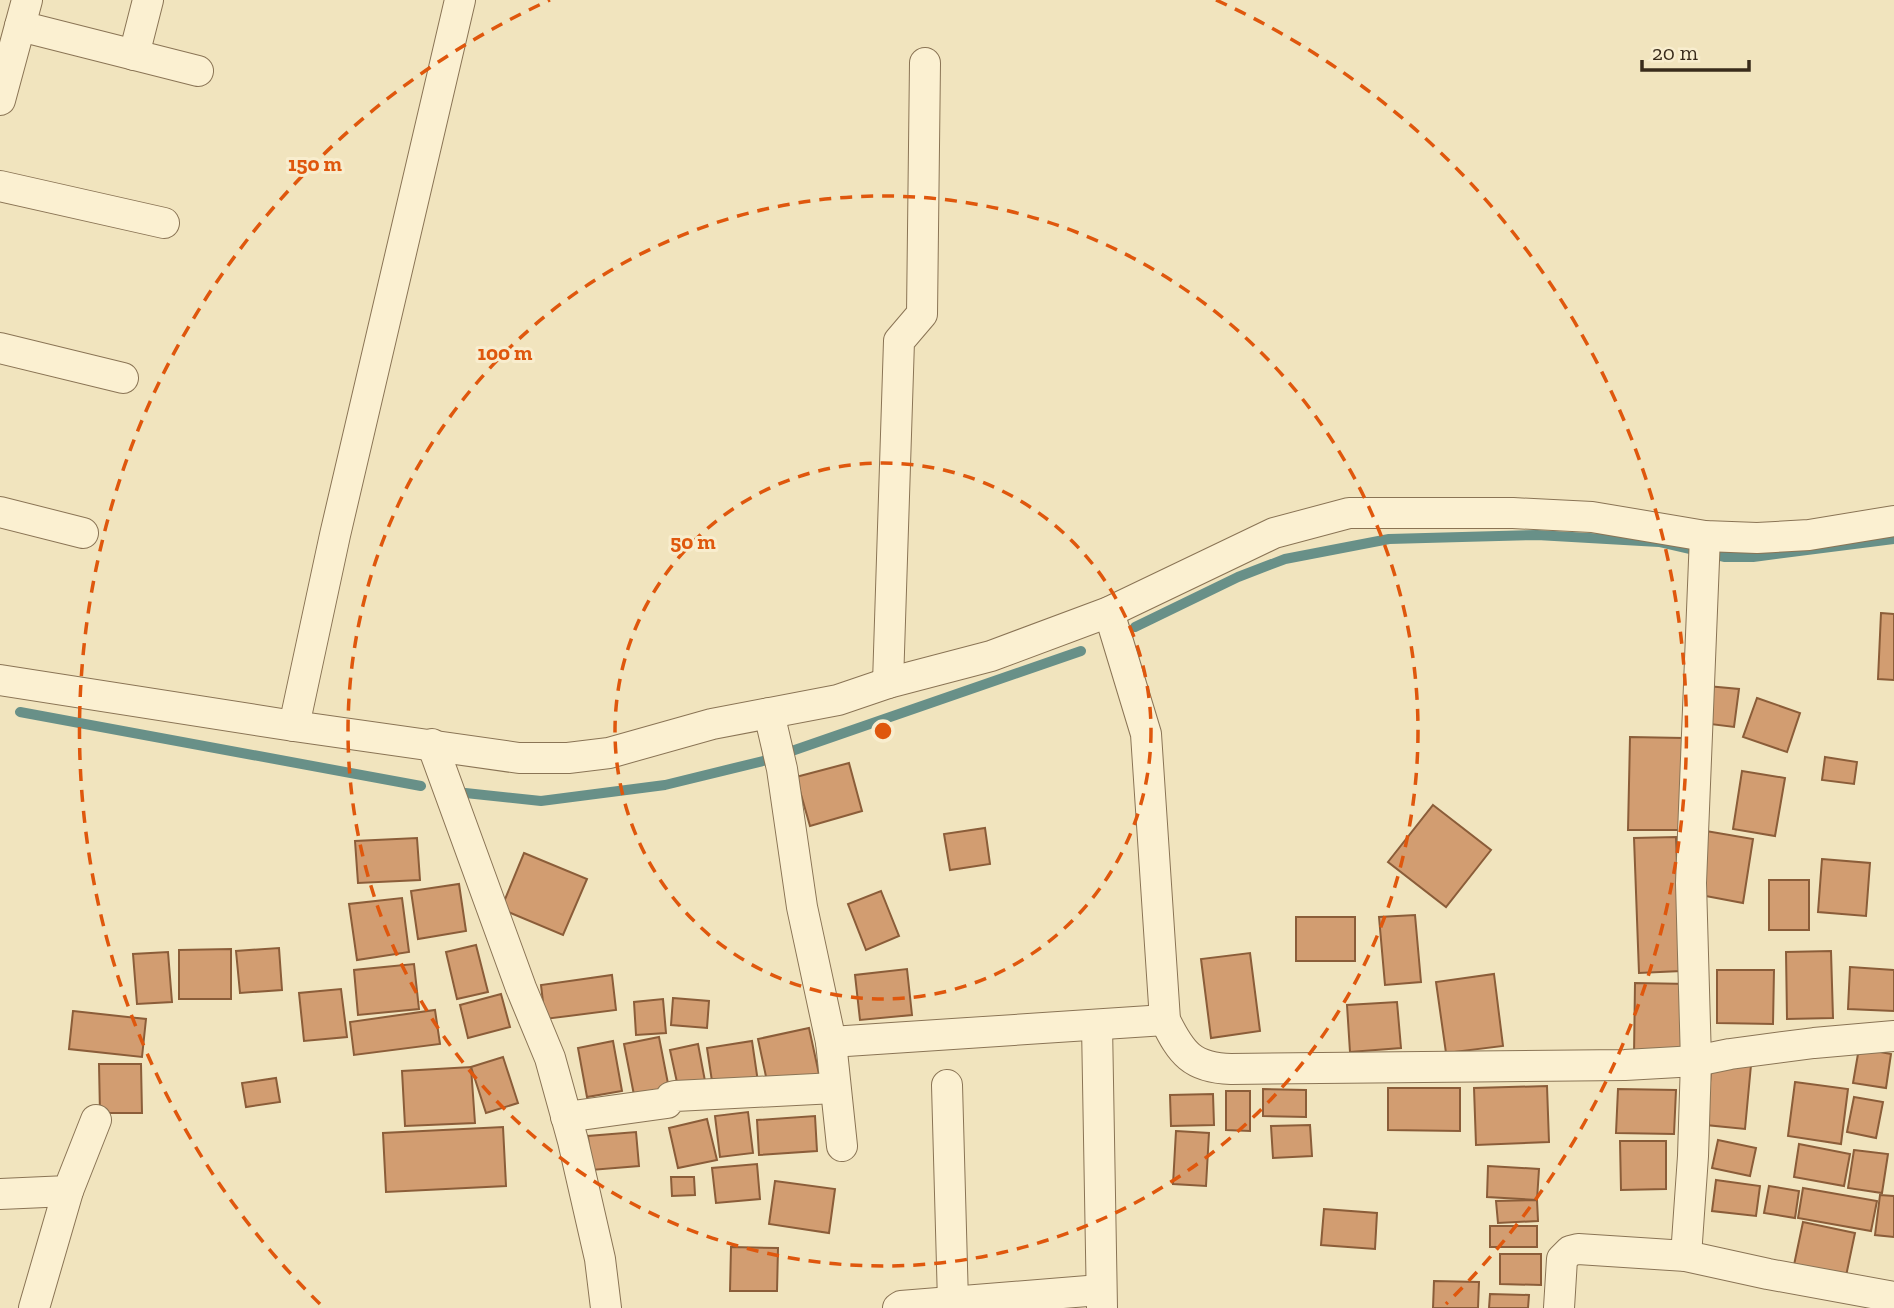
<svg xmlns="http://www.w3.org/2000/svg" width="1894" height="1308" viewBox="0 0 1894 1308" font-family="'Zilla Slab',serif">
  <style>
    .lines { fill: none; stroke-linecap: round; stroke-linejoin: round }
    .stream { stroke: #689088; stroke-width: 10 }
    .building { fill: #d29d71; stroke: #8b5d39; stroke-width: 2 }
    .minor-casing { stroke: #8a7455; stroke-width: 32 }
    .minor { stroke: #fbf0d1; stroke-width: 30 }
    .ring { fill: none; stroke: #df570d; stroke-width: 3.5; stroke-dasharray: 12 9 }
    .centre { fill: #df570d; stroke: #f8edce; stroke-width: 3.5 }
    .ring-label { font-size: 21px; text-anchor: middle; font-weight: bold; fill: #df570d; stroke: #f8edce; stroke-width: 6; stroke-linejoin: round; paint-order: stroke }
  </style>
  <rect width="100%" height="100%" fill="#f1e4be"/>
  <g class="lines">
    <g class="stream">
      <polyline points="1135,627 1238,577 1285,559 1389,539 1537,535 1659,542 1724,557 1753,557 1894,539"/>
      <polyline points="20,712 421,786"/>
      <polyline points="456,792 541,801 665,785 763,761 1081,651"/>
    </g>
  </g>
  <g class="building">
    <polygon points="1881,613 1894,614 1894,680 1878,679"/>
    <polygon points="1707,686 1739,689 1734,727 1702,723"/>
    <polygon points="1757,698 1800,713 1787,752 1743,737"/>
    <polygon points="1630,737 1683,738 1681,830 1628,830"/>
    <polygon points="1825,757 1857,762 1854,784 1822,780"/>
    <polygon points="849,763 862,811 810,826 796,777"/>
    <polygon points="1742,771 1785,778 1775,836 1733,829"/>
    <polygon points="1433,805 1491,850 1446,907 1388,862"/>
    <polygon points="985,828 990,864 950,870 944,834"/>
    <polygon points="1706,831 1753,839 1743,903 1695,894"/>
    <polygon points="1676,837 1681,971 1639,973 1634,838"/>
    <polygon points="417,838 420,880 358,883 355,841"/>
    <polygon points="524,853 587,879 563,935 501,909"/>
    <polygon points="1822,859 1870,863 1866,916 1818,912"/>
    <rect x="1769" y="880" width="40" height="50"/>
    <polygon points="459,884 466,931 418,939 411,891"/>
    <polygon points="881,891 899,936 866,950 848,904"/>
    <polygon points="402,898 409,952 357,960 349,904"/>
    <polygon points="1415,915 1421,982 1385,985 1379,917"/>
    <rect x="1296" y="917" width="59" height="44"/>
    <polygon points="476,945 488,992 457,999 446,952"/>
    <polygon points="279,948 282,990 240,993 236,951"/>
    <polygon points="231,949 231,999 179,999 179,950"/>
    <polygon points="1831,951 1833,1018 1787,1019 1786,952"/>
    <polygon points="168,952 172,1002 137,1004 133,954"/>
    <polygon points="1250,953 1260,1031 1211,1038 1201,959"/>
    <polygon points="414,964 419,1009 358,1015 354,970"/>
    <polygon points="1850,967 1894,970 1894,1011 1848,1009"/>
    <polygon points="907,969 912,1015 860,1020 855,975"/>
    <polygon points="1717,970 1774,970 1773,1024 1717,1023"/>
    <polygon points="1494,974 1503,1046 1446,1053 1436,982"/>
    <polygon points="612,975 616,1010 545,1019 541,985"/>
    <polygon points="1635,983 1689,984 1689,1056 1634,1055"/>
    <polygon points="341,989 347,1037 304,1041 299,993"/>
    <polygon points="501,994 510,1027 468,1038 460,1005"/>
    <polygon points="673,998 709,1001 707,1028 671,1025"/>
    <polygon points="663,999 666,1033 636,1035 634,1002"/>
    <polygon points="1397,1002 1401,1048 1350,1052 1347,1005"/>
    <polygon points="435,1010 440,1044 354,1055 350,1022"/>
    <polygon points="73,1011 146,1019 142,1057 69,1049"/>
    <polygon points="809,1028 819,1074 768,1086 758,1039"/>
    <polygon points="659,1037 670,1094 635,1100 624,1044"/>
    <polygon points="613,1041 622,1091 587,1097 578,1048"/>
    <polygon points="752,1041 758,1082 713,1088 707,1048"/>
    <polygon points="698,1044 705,1081 678,1087 670,1050"/>
    <polygon points="1859,1048 1891,1054 1886,1088 1853,1083"/>
    <polygon points="503,1057 518,1103 486,1113 471,1067"/>
    <polygon points="1712,1061 1751,1065 1745,1129 1706,1125"/>
    <polygon points="99,1064 141,1064 142,1113 100,1113"/>
    <polygon points="471,1067 475,1123 405,1126 402,1071"/>
    <polygon points="276,1078 280,1102 246,1107 242,1083"/>
    <polygon points="1795,1082 1848,1089 1841,1144 1788,1136"/>
    <polygon points="1547,1086 1549,1142 1476,1145 1474,1088"/>
    <polygon points="1388,1088 1460,1088 1460,1131 1388,1130"/>
    <polygon points="1263,1089 1306,1090 1306,1117 1263,1116"/>
    <polygon points="1618,1089 1676,1090 1674,1134 1616,1133"/>
    <polygon points="1226,1091 1250,1091 1250,1131 1226,1130"/>
    <polygon points="1213,1094 1214,1125 1171,1126 1170,1095"/>
    <polygon points="1854,1097 1883,1102 1876,1138 1847,1132"/>
    <polygon points="748,1112 753,1153 720,1157 715,1116"/>
    <polygon points="815,1116 817,1151 759,1155 757,1120"/>
    <polygon points="707,1119 717,1160 678,1168 669,1128"/>
    <polygon points="1310,1125 1312,1156 1273,1158 1271,1126"/>
    <polygon points="503,1127 506,1186 386,1192 383,1133"/>
    <polygon points="1176,1131 1209,1133 1206,1186 1173,1184"/>
    <polygon points="636,1132 639,1166 591,1170 588,1136"/>
    <polygon points="1718,1140 1756,1148 1750,1176 1712,1168"/>
    <polygon points="1620,1141 1666,1141 1666,1189 1621,1190"/>
    <polygon points="1799,1144 1850,1154 1844,1186 1794,1177"/>
    <polygon points="1854,1150 1888,1154 1882,1193 1848,1188"/>
    <polygon points="757,1164 760,1199 716,1203 712,1168"/>
    <polygon points="1488,1166 1539,1169 1537,1200 1487,1197"/>
    <polygon points="671,1177 694,1177 695,1195 672,1196"/>
    <polygon points="1716,1180 1760,1186 1756,1216 1712,1211"/>
    <polygon points="775,1181 835,1189 829,1233 769,1224"/>
    <polygon points="1769,1186 1799,1191 1795,1218 1764,1213"/>
    <polygon points="1803,1188 1877,1201 1871,1231 1798,1218"/>
    <polygon points="1880,1195 1894,1196 1894,1237 1875,1235"/>
    <polygon points="1537,1200 1538,1221 1498,1223 1496,1201"/>
    <polygon points="1324,1209 1377,1213 1375,1249 1321,1245"/>
    <polygon points="1803,1222 1855,1233 1846,1276 1794,1265"/>
    <rect x="1490" y="1226" width="47" height="21"/>
    <polygon points="731,1247 778,1248 777,1291 730,1291"/>
    <polygon points="1500,1254 1541,1254 1541,1285 1500,1284"/>
    <polygon points="1434,1281 1479,1282 1478,1308 1433,1308"/>
    <polygon points="1490,1294 1529,1295 1528,1308 1489,1308"/>
  </g>
  <g class="lines">
    <g class="minor-casing">
      <g id="minor">
        <polyline points="20,26 198,71"/>
        <polyline points="134,55 148,0"/>
        <polyline points="0,100 27,0"/>
        <polyline points="0,186 164,223"/>
        <polyline points="0,348 123,378"/>
        <polyline points="0,512 83,533"/>
        <path d="M 1109,612 L 1146,734 L 1165,1020 C 1181,1053 1192,1068 1231,1069 L 1625,1065 L 1696,1061 L 1730,1054 L 1814,1043 L 1894,1036"/>
        <polyline points="0,680 294,726 519,758 568,758 609,753 712,724 838,700 888,683 991,656 1109,612 1274,533 1349,513 1513,513 1592,517 1705,536 1757,538 1809,535 1894,521"/>
        <polyline points="888,683 899,341 922,314 925,63"/>
        <polyline points="769,713 782,769 802,907 831,1042 842,1146"/>
        <polyline points="294,726 335,535 460,0"/>
        <polyline points="432,744 521,988 550,1058 573,1141 600,1259 606,1308"/>
        <polyline points="1097,1025 1102,1308"/>
        <polyline points="831,1042 1165,1020"/>
        <polyline points="947,1085 953,1302"/>
        <polyline points="566,1117 667,1103 671,1097 675,1096 835,1088"/>
        <polyline points="0,1194 68,1191 96,1120"/>
        <polyline points="1686,1256 1693,1156 1696,1061 1691,883 1705,536"/>
        <polyline points="34,1308 68,1191"/>
        <polyline points="898,1308 901,1306 1100,1290"/>
        <polyline points="1559,1308 1562,1259 1570,1251 1578,1249 1686,1256 1768,1274 1894,1297"/>
      </g>
    </g>
    <use href="#minor" class="minor"/>
  </g>
  <g class="ring">
    <circle cx="883" cy="731" r="268"/>
    <circle cx="883" cy="731" r="535"/>
    <path d="M320 1304A803 803 0 0 1 550 0M1216 0A803 803 0 0 1 1446 1304"/>
  </g>
  <circle cx="883" cy="731" r="10" class="centre"/>
  <g class="ring-label">
    <text x="315" y="171">150 m</text>
    <text x="505" y="360">100 m</text>
    <text x="693" y="549">50 m</text>
  </g>
  <path d="M1642 60v10h107v-10" fill="none" stroke="#392b1b" stroke-width="3.5"/>
  <text x="1652" y="60" font-size="21" fill="#392b1b" stroke="#f8edce" stroke-width="5" paint-order="stroke">20 m</text>
</svg>
